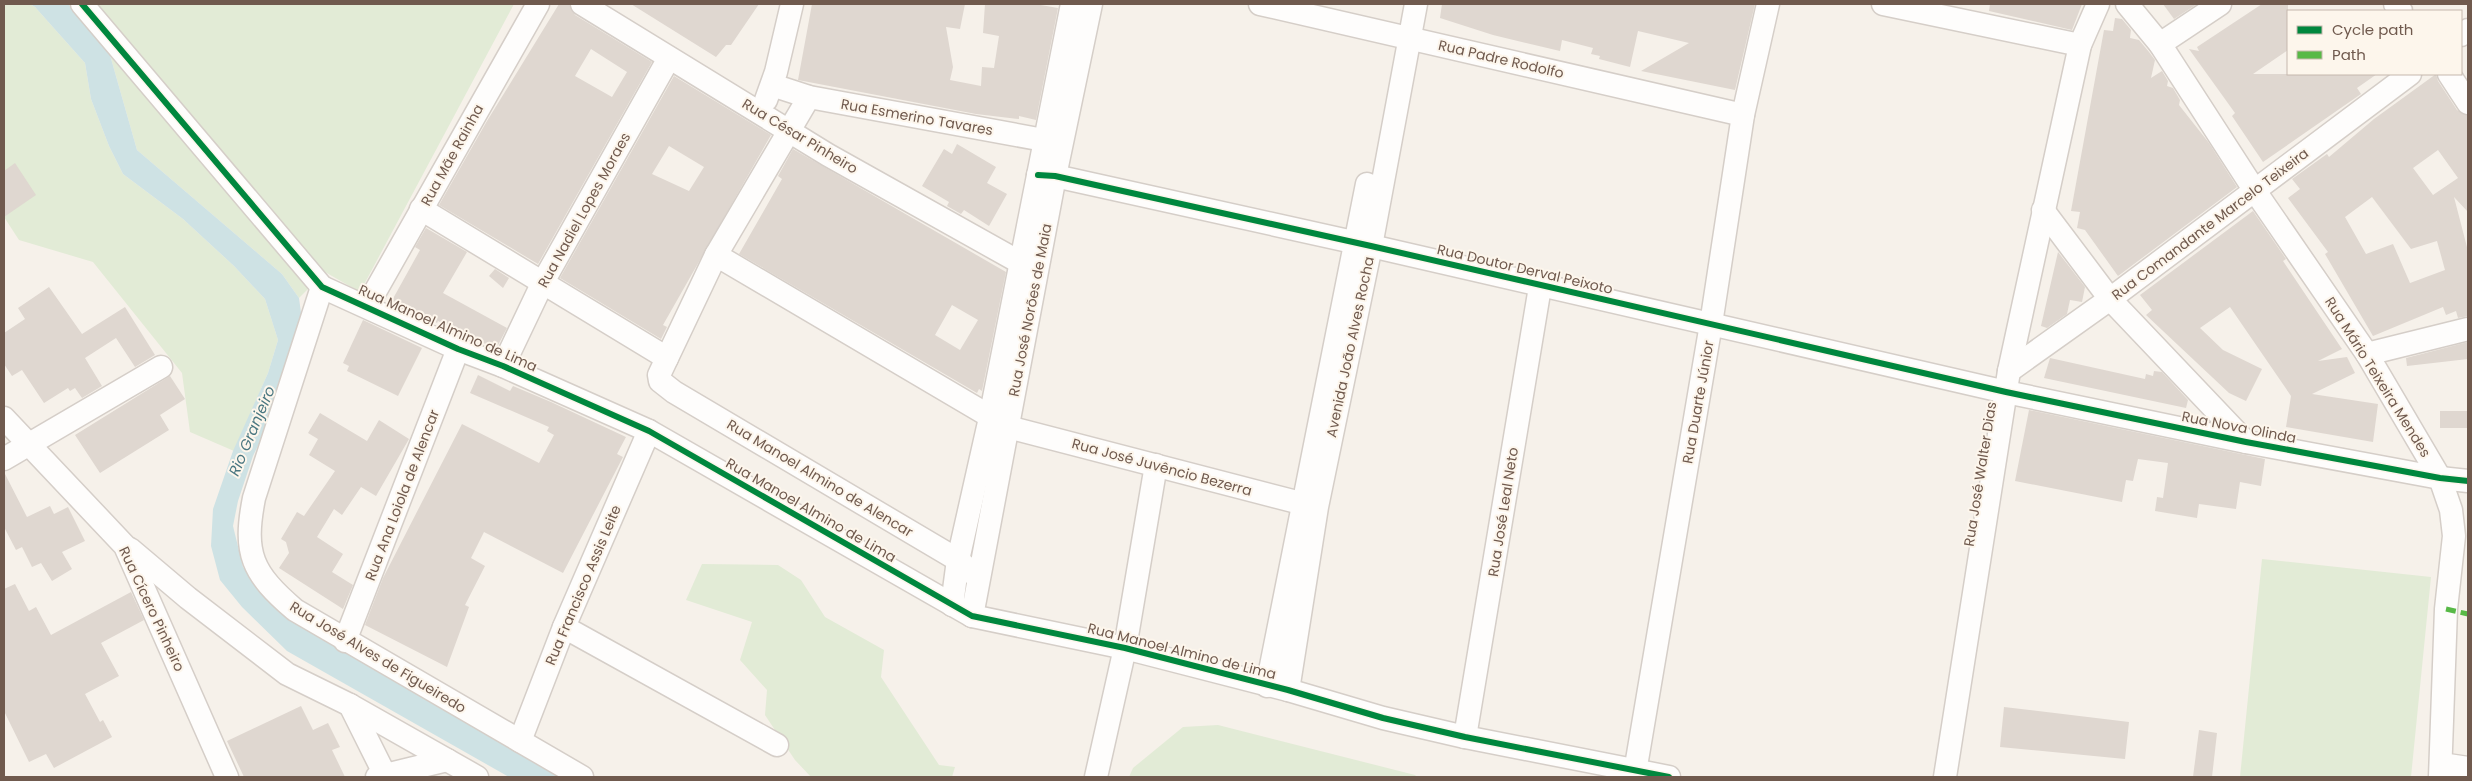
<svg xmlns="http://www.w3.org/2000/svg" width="2472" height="781" viewBox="0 0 2472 781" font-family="Poppins,sans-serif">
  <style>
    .green { fill: #e2ebd6 }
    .water { fill: #cee2e4 }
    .building { fill: #dfd7d0; fill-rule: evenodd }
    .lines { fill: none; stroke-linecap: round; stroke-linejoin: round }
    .minor-casing { stroke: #d5cec8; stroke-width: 25 }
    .minor { stroke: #fefdfc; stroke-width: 22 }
    .quiet { stroke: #58b947; stroke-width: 5; stroke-dasharray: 10 5; stroke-linecap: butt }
    .cycleway-casing { stroke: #fdf6ec; stroke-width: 9 }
    .cycleway { stroke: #00873e; stroke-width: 6 }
    .labels { text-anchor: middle; stroke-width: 4; stroke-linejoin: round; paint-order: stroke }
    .street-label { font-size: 14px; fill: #705a4e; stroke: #fdf6ec }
    .water-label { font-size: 15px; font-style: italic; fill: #4a7781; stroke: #fdf6ec }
  </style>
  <rect width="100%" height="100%" fill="#f6f1ea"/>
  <g class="green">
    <polygon points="4,4 30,4 35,7 85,63 91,99 109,146 123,174 183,219 234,266 265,299 278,340 268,373 234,451 190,432 182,373 93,262 19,240 4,217"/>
    <polygon points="68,4 514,4 360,292 325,272 299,298 282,274 137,150 110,55"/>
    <polygon points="2262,559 2431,577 2411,777 2240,777"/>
    <polygon points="702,564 778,565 801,580 825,617 884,650 881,677 939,765 955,767 952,777 811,777 795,760 765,715 767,690 740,660 752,622 686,600"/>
    <polygon points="1218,725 1415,775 1417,777 1129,777 1133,768 1183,727"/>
  </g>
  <polygon class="water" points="30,4 68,4 110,55 137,150 282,274 299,298 303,328 282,395 253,456 238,501 233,526 243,567 266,593 351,653 414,693 562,777 509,777 287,651 242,607 220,580 211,546 213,509 233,451 268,373 278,340 265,299 234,266 183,219 123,174 109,146 91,99 85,63 35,7"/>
  <g class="building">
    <path d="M 559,4 L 569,4 L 575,15 L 652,62 L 538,264 L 439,205 L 487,121 ZM 591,49 L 627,72 L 612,97 L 575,76 Z"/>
    <polygon points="631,4 759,4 731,45 726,45 716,57"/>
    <polygon points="812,4 965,4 960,29 946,27 953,67 950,80 981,86 982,67 994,68 999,36 983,33 985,4 1035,4 1058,8 1036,120 1019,116 1019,119 976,114 798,80"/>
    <polygon points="1442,4 1755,4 1735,90 1641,71 1689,43 1638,31 1630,67 1599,59 1600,56 1591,54 1593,48 1562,40 1560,51 1493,35 1440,18"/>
    <polygon points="1990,4 2082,4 2072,30 1989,11"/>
    <polygon points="2163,4 2197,4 2174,19"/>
    <polygon points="2262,4 2288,4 2288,50 2253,74 2377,74 2357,88 2361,94 2263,162 2232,116 2235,113 2189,49 2199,51 2197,47"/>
    <polygon points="2115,18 2122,19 2131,30 2130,38 2139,40 2149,52 2155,60 2151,78 2162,71 2168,81 2167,86 2173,88 2180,100 2179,105 2209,143 2237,187 2118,276 2085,230 2077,228 2080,212 2071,211 2104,30 2113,31"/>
    <path d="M 2436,74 L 2438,81 L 2457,110 L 2468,116 L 2468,212 L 2454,197 L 2468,251 L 2468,316 L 2458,318 L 2456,311 L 2446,315 L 2443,307 L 2373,336 L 2325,254 L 2328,252 L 2288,198 L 2300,189 L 2292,179 L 2327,154 L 2329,157 L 2374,119 ZM 2438,150 L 2458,178 L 2433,195 L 2413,168 ZM 2372,197 L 2411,249 L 2437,241 L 2445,270 L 2410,283 L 2393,244 L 2366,254 L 2345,217 Z"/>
    <path d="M 674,76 L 771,135 L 663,325 L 667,327 L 661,339 L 560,278 ZM 669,146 L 704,167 L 689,191 L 652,174 Z"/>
    <polygon points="957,144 996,167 987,183 1007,194 989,226 964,210 961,214 947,206 949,202 922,186 944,149 952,154"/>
    <path d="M 793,149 L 1006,272 L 982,391 L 979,389 L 977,393 L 739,254 L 782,179 L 778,176 ZM 952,305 L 978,320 L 960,350 L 935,335 Z"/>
    <polygon points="15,163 36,195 4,217 4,171"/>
    <polygon points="2253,211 2286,259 2283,261 2342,349 2318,361 2347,357 2355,373 2312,394 2378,404 2373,442 2286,427 2291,396 2230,307 2200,328 2223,350 2262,369 2246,401 2229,393 2146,315 2152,310 2140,295"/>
    <polygon points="426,228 467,252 443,293 507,328 496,349 438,321 437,323 408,306 405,310 390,304 420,250 415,247"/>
    <polygon points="2058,252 2085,287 2082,302 2070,300 2067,314 2047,328 2041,326"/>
    <polygon points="495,269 509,278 503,288 489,276"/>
    <polygon points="49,287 82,334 125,307 155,355 135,367 116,338 85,358 102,386 82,398 75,388 70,391 68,388 44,403 22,370 12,376 4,364 4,333 25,319 18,308"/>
    <polygon points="363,320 422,348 398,396 347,371 349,366 343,363"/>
    <polygon points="2468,342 2468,359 2407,366 2406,358"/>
    <polygon points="2050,358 2145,379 2146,374 2153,376 2154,371 2162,372 2188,400 2186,408 2044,378"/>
    <polygon points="478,375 510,391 513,386 551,402 626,437 617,454 623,457 563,573 484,532 471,558 485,566 465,605 469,607 447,667 365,625 383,578 462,424 539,463 554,435 547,431 549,427 470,393"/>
    <polygon points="170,376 185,399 160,415 169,430 100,473 75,435"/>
    <polygon points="2029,410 2265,459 2261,486 2240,482 2236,509 2199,504 2197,518 2155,511 2157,497 2163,498 2168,463 2138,459 2133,481 2126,480 2122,502 2015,481"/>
    <rect x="2440" y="411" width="28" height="17"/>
    <polygon points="320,413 367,441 379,420 409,439 376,496 361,487 342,515 334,509 317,537 343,554 332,572 353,585 343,609 279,568 289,553 286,542 281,539 297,512 304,516 335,471 309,455 318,439 308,433"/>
    <polygon points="4,472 27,517 50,506 54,514 68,507 85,541 62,552 72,569 52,581 41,563 32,567 22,547 16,550 4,527"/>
    <polygon points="15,584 29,611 36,607 51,635 131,592 144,620 101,643 119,676 85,694 100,722 103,720 112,737 54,768 46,754 29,762 4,711 4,589"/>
    <polygon points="301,706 313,730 328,723 340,747 332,750 345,777 244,777 227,741"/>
    <polygon points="2004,707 2129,722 2125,759 2000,747"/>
    <polygon points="2199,730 2217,733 2212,777 2193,777"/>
  </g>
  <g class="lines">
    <g class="minor-casing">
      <g id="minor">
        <polyline points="82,4 322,287 458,349 503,366 649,431 972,616 1125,648 1288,690 1383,718 1465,737 1669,777"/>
        <polyline points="582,4 828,155 1021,263"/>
        <polyline points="1260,4 1743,115"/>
        <polyline points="1883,4 2080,45"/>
        <polyline points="2127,4 2160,44 2255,191 2367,354 2440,478 2451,510 2454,536 2446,609 2440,777"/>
        <polyline points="2395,4 2401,11"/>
        <polyline points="2461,35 2468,30"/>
        <polyline points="2160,44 2220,4"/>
        <polyline points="2449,74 2468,103"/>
        <polyline points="772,85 809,97 1060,143"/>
        <polyline points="809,97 716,255 659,375 660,381 674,392 958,560 978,578"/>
        <polyline points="766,100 776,72 792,4"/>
        <polyline points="1038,175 1055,176 1371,246 2006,392 2246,442 2440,478 2468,481"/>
        <polyline points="421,209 667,358"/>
        <polyline points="2043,210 2110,299 2246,442"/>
        <polyline points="716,255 1008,427 1316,507"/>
        <path d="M 322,287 L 254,498 C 243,554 252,573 295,610 L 582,777"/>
        <polyline points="367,306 538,4"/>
        <polyline points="2367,354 2468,329"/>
        <polyline points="503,366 543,282 669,58"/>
        <polyline points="2009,371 2110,299 2410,74"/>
        <polyline points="4,418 125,546 227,777"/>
        <polyline points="4,459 161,367"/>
        <polyline points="130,549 188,598 287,674 350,705 477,777"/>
        <polyline points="952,605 958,560 990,418 1072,4"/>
        <polyline points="972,616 1055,176 1091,4"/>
        <polyline points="564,627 777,745"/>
        <polyline points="345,641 458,349"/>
        <polyline points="1267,686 1367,184"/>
        <polyline points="1288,690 1317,507 1371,246 1416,4"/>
        <polyline points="350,705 386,777"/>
        <polyline points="1465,737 1540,287"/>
        <polyline points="520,741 564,627 649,431"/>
        <polyline points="2441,764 2468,768"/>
        <polyline points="1635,772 1711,324 1743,115 1768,4"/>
        <polyline points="377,777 447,760"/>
        <polyline points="1096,777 1125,648 1156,465"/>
        <polyline points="1945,777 2009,371 2080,45 2098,4"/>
      </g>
    </g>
    <use href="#minor" class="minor"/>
    <polyline class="quiet" points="2446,609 2468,614"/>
    <g class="cycleway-casing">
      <g id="cycleway">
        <polyline points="82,4 322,287 458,349 503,366 649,431 972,616 1125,648 1288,690 1383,718 1465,737 1669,777"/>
        <polyline points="1038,175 1055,176 1371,246 2006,392 2246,442 2440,478 2468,481"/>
      </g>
    </g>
    <use href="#cycleway" class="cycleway"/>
  </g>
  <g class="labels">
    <g class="street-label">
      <text transform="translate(1501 59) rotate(13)" y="5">Rua Padre Rodolfo</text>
      <text transform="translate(917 117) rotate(10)" y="5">Rua Esmerino Tavares</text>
      <text transform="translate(800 136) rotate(31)" y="5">Rua César Pinheiro</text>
      <text transform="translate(452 155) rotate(-61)" y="5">Rua Mãe Rainha</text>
      <text transform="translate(584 210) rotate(-61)" y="5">Rua Nadiel Lopes Moraes</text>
      <text transform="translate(2210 224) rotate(-37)" y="5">Rua Comandante Marcelo Teixeira</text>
      <text transform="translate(1525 269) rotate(13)" y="5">Rua Doutor Derval Peixoto</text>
      <text transform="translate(1030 310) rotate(-79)" y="5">Rua José Norões de Maia</text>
      <text transform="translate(448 328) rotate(24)" y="5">Rua Manoel Almino de Lima</text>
      <text transform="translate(1350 347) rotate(-78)" y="5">Avenida João Alves Rocha</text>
      <text transform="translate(2378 377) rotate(58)" y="5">Rua Mário Teixeira Mendes</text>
      <text transform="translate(1698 402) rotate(-80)" y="5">Rua Duarte Júnior</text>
      <text transform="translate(2239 427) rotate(11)" y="5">Rua Nova Olinda</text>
      <text transform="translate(1162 467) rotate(15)" y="5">Rua José Juvêncio Bezerra</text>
      <text transform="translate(1980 474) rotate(-81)" y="5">Rua José Walter Dias</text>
      <text transform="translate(820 478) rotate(31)" y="5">Rua Manoel Almino de Alencar</text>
      <text transform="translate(402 495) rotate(-69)" y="5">Rua Ana Loiola de Alencar</text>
      <text transform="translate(811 510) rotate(30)" y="5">Rua Manoel Almino de Lima</text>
      <text transform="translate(1503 512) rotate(-81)" y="5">Rua José Leal Neto</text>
      <text transform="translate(583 585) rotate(-67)" y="5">Rua Francisco Assis Leite</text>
      <text transform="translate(152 609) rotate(65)" y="5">Rua Cícero Pinheiro</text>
      <text transform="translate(1182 651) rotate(14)" y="5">Rua Manoel Almino de Lima</text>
      <text transform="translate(378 657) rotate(31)" y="5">Rua José Alves de Figueiredo</text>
    </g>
    <g class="water-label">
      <text transform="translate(252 431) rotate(-67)" y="5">Rio Granjeiro</text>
    </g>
  </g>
  <rect width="2472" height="781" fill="none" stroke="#705a4e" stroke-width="10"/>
  <rect x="2287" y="10" width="175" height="65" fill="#fdf6ec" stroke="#c5b8ad"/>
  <rect x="2297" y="26" width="25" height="8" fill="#00873e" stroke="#c5b8ad"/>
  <text x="2332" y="35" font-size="15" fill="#705a4e">Cycle path</text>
  <rect x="2297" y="51" width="25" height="8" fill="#58b947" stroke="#c5b8ad"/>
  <text x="2332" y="60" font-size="15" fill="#705a4e">Path</text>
</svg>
